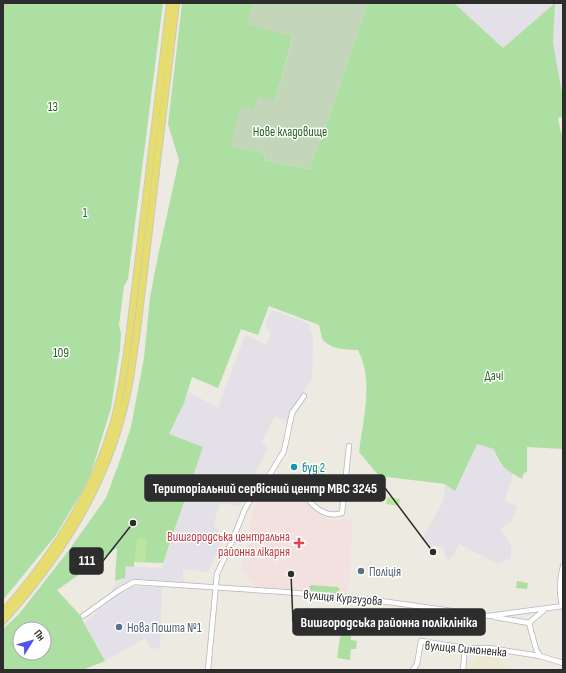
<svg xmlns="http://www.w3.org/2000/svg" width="566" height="673" viewBox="0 0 566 673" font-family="'Sofia Sans Condensed',sans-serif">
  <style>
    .industrial { fill: #e3e0e7 }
    .education { fill: #ede8d2 }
    .medical { fill: #f3e1df }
    .green { fill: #addfa2; fill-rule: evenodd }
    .cemetery { fill: #c3d6b9 }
    .pitch { fill: #bde59f }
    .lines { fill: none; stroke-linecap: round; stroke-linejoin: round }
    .minor-casing { stroke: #b4b5bf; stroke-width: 6 }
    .major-casing { stroke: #c8c8c8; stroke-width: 8 }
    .minor { stroke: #fff; stroke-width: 4.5 }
    .major { stroke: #e7dd6c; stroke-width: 6 }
    .culture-dot { fill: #0f9aa8; stroke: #fff; stroke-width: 1.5 }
    .health-dot { fill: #e0444e; stroke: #fff; stroke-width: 1.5 }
    .service-dot { fill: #5c6f8a; stroke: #fff; stroke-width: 1.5 }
    .labels { text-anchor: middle; stroke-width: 3; stroke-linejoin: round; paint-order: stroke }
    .park-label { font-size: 13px; fill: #256621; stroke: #fff }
    .culture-label { font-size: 13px; fill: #0d838f; stroke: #fff; text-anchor: start }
    .health-label { font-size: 13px; fill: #be3a42; stroke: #fff; text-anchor: end }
    .service-label { font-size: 13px; fill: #4e5e75; stroke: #fff; text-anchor: start }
    .street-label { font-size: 13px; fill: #2d2d2d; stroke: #fff }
    .leader { fill: none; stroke: #2d2d2d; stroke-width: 1.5 }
    .callout-dot { fill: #2d2d2d; stroke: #fff; stroke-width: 1.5 }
    .callout { fill: #2d2d2d; stroke: #2d2d2d; stroke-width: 1.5 }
    .callout-label { font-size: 14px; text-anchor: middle; font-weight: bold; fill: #fff }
  </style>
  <rect width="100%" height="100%" fill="#edeae1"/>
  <g class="industrial">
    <polygon points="454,3 555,3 503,48"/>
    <polygon points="555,3 563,3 563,92 562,92 553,43"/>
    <polygon points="271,310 308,323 313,336 312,380 291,411 287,421 275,416 262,442 268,448 240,506 220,503 213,525 219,531 222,540 208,572 182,569 184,582 131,579 131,582 127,582 112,594 114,586 125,578 126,566 162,568 203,447 169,434 189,392 218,408 245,335 266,344 271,333 265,326"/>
    <polygon points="477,444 494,449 498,462 504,468 512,473 512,479 504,501 517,506 512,521 507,523 501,530 511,546 511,558 498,564 459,544 453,557 451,557 450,560 445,558 444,548 421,541 444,500 445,484"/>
    <polygon points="128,587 162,587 160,648 152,649 145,638 105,661 84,623 122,591"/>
  </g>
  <polygon class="education" points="489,649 498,653 507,669 511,670 465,670 465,666"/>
  <polygon class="medical" points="258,489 285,491 293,497 303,498 306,502 327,520 353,519 348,594 255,588 242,566"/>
  <g class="green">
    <polygon points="3,3 163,3 128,279 124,286 119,325 121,333 120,349 111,408 91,473 84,488 56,535 3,600"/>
    <path d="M 182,3 L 253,3 L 248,24 L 293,36 L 275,101 L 254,110 L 231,146 L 265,153 L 264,160 L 309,169 C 332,115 347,58 368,3 L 454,3 L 503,48 L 555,3 L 553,43 L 563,98 L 563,117 L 558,118 L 561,133 L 563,133 L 563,449 L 527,447 L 527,472 L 524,473 L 522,479 C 505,469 501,468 494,449 L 477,444 L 455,491 L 445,484 L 379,476 L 359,452 C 363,419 374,381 358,350 C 347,350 328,349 322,338 C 321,334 320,329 319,325 L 269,306 L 258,335 L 241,329 L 218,388 L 192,377 L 184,403 L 169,434 L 203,447 L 163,563 L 134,562 L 134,567 L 126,566 L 125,578 L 115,581 L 117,548 L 57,590 L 79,614 L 105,661 L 82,670 L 3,670 L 3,629 L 19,614 L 66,554 L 106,498 L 119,463 L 131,427 L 144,358 L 150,297 L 158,256 L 179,160 L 168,124 ZM 20,629 L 44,629 L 44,653 L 20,653 Z"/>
    <polygon points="316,466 326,467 324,479 318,478 317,475 314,475"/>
    <polygon points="517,581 528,583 527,589 516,588"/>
    <polygon points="311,585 338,587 340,590 336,593 311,591 309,587"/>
    <polygon points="343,635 351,636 351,640 357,641 356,649 351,649 350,660 337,658 340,637"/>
  </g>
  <path class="cemetery" d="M 253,3 L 368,3 C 347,58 332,115 309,169 L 264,160 L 265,153 L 230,146 L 241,106 L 254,110 L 258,96 L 275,101 L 293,37 L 247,24 Z"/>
  <g class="pitch">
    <polygon points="387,497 400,499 399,506 386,504"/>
    <polygon points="137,539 147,539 145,562 134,562"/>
  </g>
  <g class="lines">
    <g class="minor-casing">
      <g id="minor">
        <polyline points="262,484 270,474 284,451 292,413 304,396"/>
        <path d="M 562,606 C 559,592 559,580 563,566"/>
        <polyline points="83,616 118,591 134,582 285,592 374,600 488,616 563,606"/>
        <polyline points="494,617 529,623"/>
        <polyline points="529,623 536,649 540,656 563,663"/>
        <polyline points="529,623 544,610"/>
        <path d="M 208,670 L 217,574 L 233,539 L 245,509 L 255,492 L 262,484 L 301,488 C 304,492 305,495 308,499 C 316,510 329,518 342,513 L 349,446"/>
        <polyline points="413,670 417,664 421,641 465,648 489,648 540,656"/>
        <polyline points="463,670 465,648"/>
      </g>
    </g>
    <g class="major-casing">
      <g id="major">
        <path d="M 3,612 C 52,557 92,496 113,425 C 121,397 125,368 129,338 L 170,3"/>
        <path d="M 3,621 C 65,552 112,477 129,384 C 132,369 133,354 136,339 L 176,3"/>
      </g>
    </g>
    <use href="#minor" class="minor"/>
    <use href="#major" class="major"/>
  </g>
  <circle class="culture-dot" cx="294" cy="467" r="4"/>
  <path class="health-dot" d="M297 537h4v4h4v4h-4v4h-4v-4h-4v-4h4z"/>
  <g class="service-dot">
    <circle cx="361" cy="571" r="4"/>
    <circle cx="119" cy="627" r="4"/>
  </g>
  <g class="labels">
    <g class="park-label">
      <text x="53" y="111">13</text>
      <text x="290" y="136">Нове кладовище</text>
      <text x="85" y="217">1</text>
      <text x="61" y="357">109</text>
      <text x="494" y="380">Дачі</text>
    </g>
    <g class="culture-label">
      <text x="302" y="472">буд 2</text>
    </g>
    <g class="health-label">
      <text x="290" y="541">Вишгородська центральна<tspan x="290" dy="15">районна лікарня</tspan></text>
    </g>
    <g class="service-label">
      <text x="369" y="576">Поліція</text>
      <text x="127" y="632">Нова Пошта №1</text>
    </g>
    <g class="street-label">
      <text transform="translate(343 597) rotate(5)" y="5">вулиця Кургузова</text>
      <text transform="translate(466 648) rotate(5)" y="5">вулиця Симоненка</text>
    </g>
  </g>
  <path class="leader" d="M433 552L385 488M133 523L103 561M291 574L293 622"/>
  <g class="callout-dot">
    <circle cx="433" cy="552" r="4"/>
    <circle cx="133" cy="523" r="4"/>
    <circle cx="291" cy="574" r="4"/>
  </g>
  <g class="callout">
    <rect x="145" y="475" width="240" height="26" rx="4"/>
    <rect x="70" y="548" width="33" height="26" rx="4"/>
    <rect x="293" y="609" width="192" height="26" rx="4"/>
  </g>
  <g class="callout-label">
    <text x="265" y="493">Територіальний сервісний центр МВС 3245</text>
    <text x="87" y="565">111</text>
    <text x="389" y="627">Вишгородська районна поліклініка</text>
  </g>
  <rect width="566" height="673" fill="none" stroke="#2d2d2d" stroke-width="8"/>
  <g transform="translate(32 641) rotate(53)"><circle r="19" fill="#ffffff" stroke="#ababab"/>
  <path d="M0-3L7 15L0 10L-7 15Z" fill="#4e54ed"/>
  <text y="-6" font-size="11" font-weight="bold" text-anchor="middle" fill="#2d2d2d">Пн</text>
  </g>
</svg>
